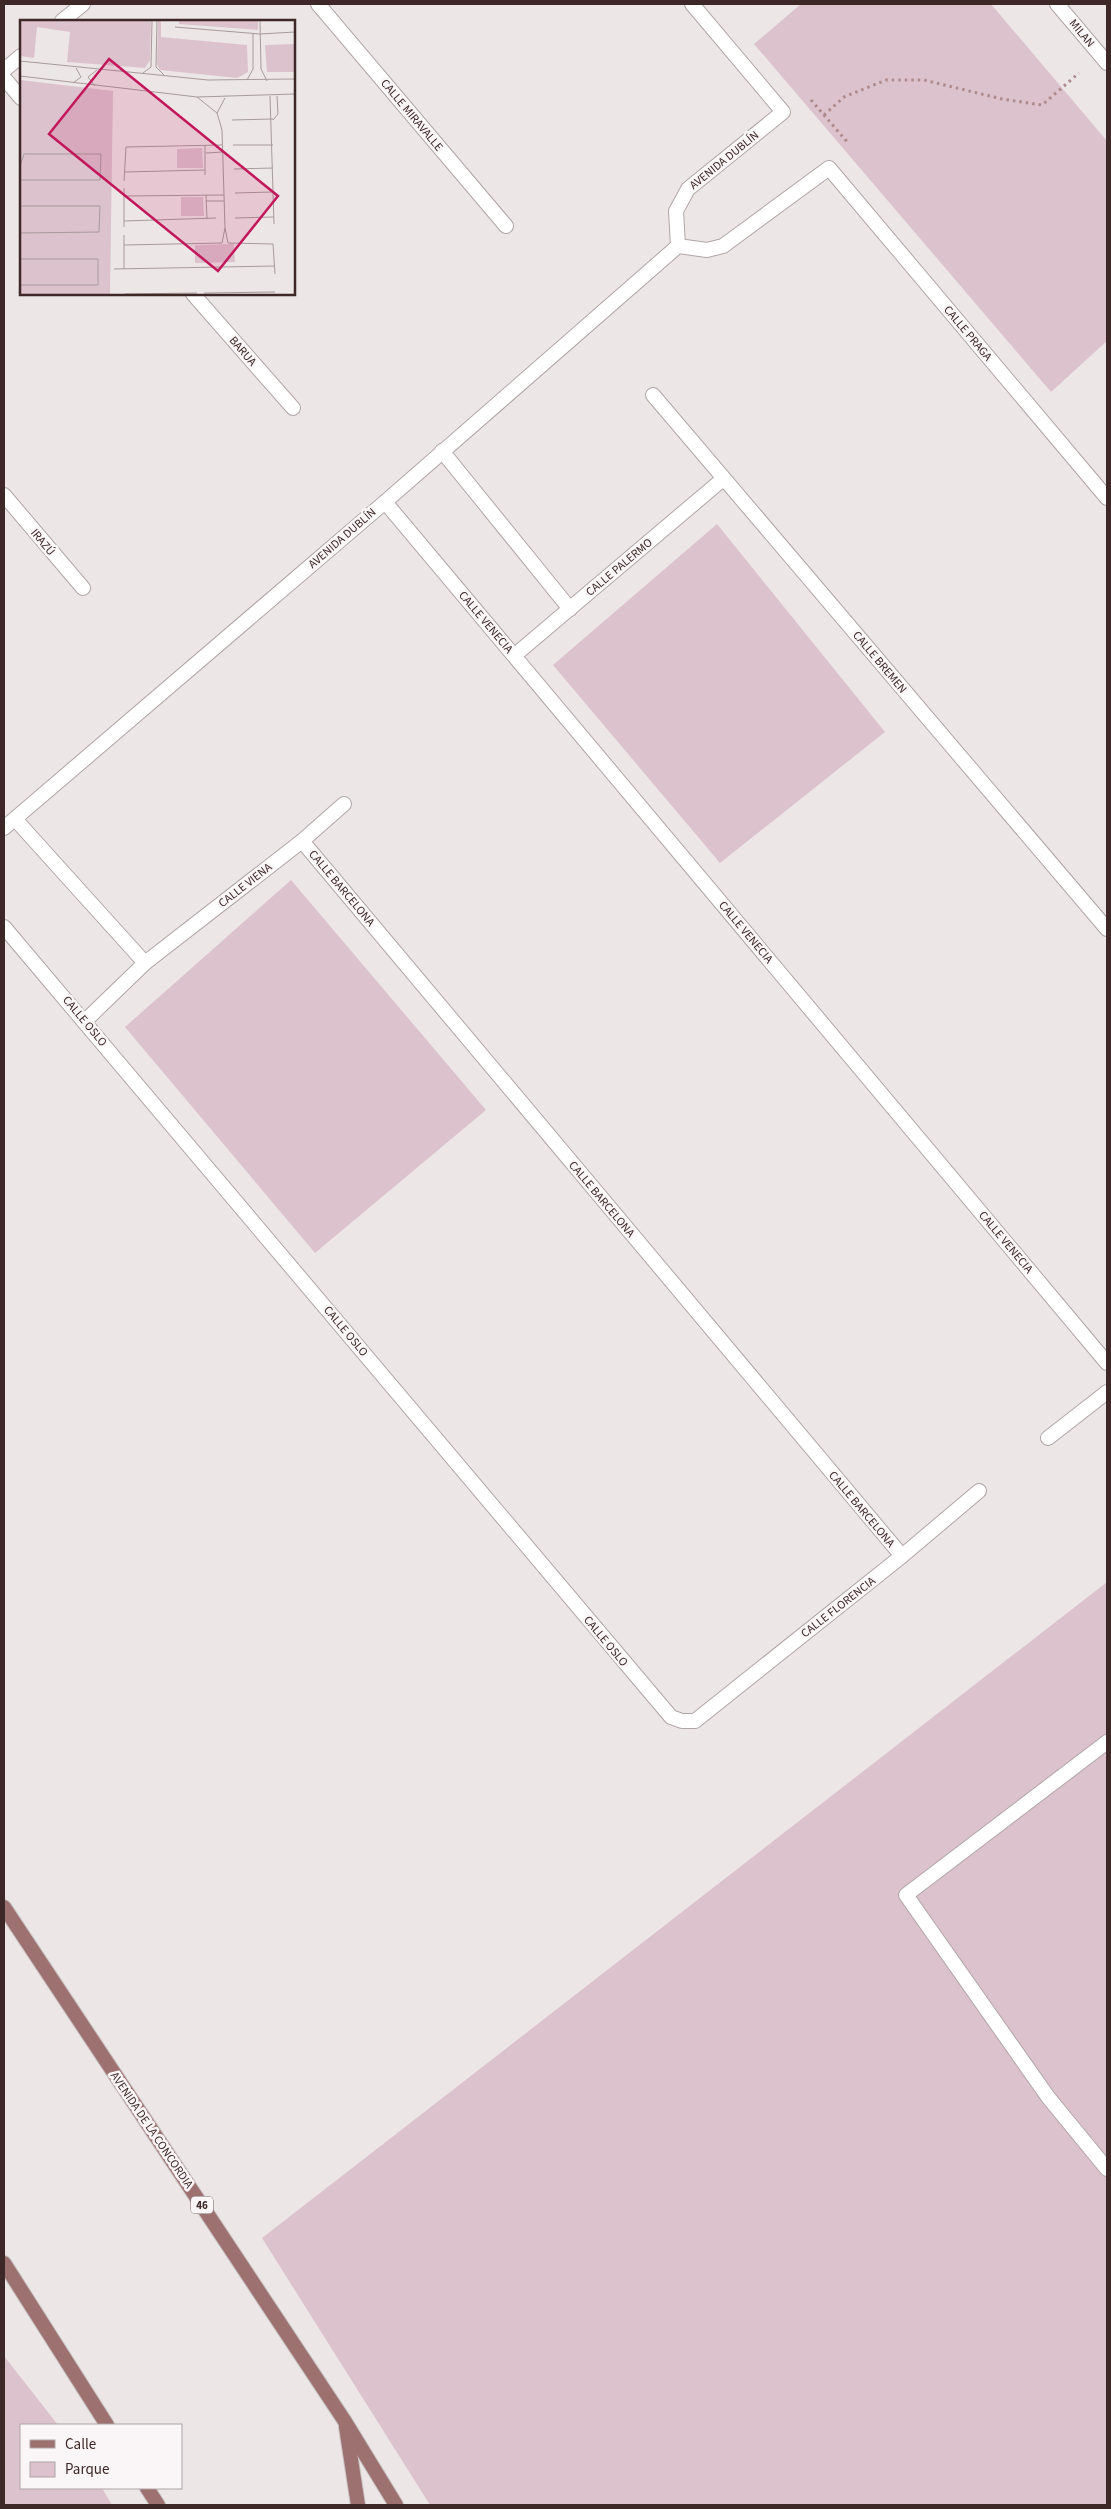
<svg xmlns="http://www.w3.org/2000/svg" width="1111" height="2509" viewBox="0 0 1111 2509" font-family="'Source Sans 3',sans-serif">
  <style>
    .green { fill: #dcc2cd }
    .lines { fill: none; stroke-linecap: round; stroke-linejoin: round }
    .minor-casing { stroke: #b1a5a6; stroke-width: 16 }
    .primary-casing { stroke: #c9c3c3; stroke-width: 16 }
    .path { stroke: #ad8a8b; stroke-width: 3; stroke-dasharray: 2.5 4; stroke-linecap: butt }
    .minor { stroke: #fff; stroke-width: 14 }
    .primary { stroke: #9d7170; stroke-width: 14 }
    .labels { text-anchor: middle; stroke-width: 5; stroke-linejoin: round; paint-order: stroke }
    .shield { fill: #faf6f7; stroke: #766565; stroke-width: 1 }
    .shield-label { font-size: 11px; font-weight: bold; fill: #3d2727 }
    .street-label { font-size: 12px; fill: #3d2727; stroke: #faf6f7 }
    .inset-road { fill: none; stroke: #a79a9a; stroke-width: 1 }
    .view { fill: #c2185b; fill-opacity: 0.15; stroke: #c2185b; stroke-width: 2.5 }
    .inset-edge { fill: none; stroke: #3d2727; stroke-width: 2.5 }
  </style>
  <rect width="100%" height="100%" fill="#ede6e7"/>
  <g class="green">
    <polygon points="801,4 991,4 1107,141 1107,341 1051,392 754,44"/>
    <polygon points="717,524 885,732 720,863 553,665"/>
    <polygon points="291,880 486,1110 315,1253 125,1027"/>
    <polygon points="1107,1582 1107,2505 430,2505 262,2238"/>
    <polygon points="4,2356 58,2425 21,2425 21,2488 102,2488 112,2505 4,2505"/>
  </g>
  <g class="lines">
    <g class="minor-casing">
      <g id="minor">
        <polyline points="318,4 506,226"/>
        <polyline points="1057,4 1107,63"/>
        <polyline points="62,21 83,4"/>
        <polyline points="4,70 21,56"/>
        <polyline points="4,78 21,98"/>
        <polyline points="678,246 676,211 688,189 783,112 692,4"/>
        <polyline points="193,294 293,408"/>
        <polyline points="653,395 1107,929"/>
        <polyline points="442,451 570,609"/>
        <polyline points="4,495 83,588"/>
        <polyline points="385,502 1107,1363"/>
        <polyline points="515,655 723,479"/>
        <polyline points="15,819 145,963"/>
        <polyline points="4,828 385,502 678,246 707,250 723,246 829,168 1107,498"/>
        <polyline points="302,841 902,1556"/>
        <polyline points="4,927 671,1717 682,1721 695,1721 902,1556 979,1491"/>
        <polyline points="85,1021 145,963 302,841 344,804"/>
        <polyline points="1048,1438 1107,1392"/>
        <polyline points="1107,1742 906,1895 1048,2097 1107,2169"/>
      </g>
    </g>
    <g class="primary-casing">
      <g id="primary">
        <polyline points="4,1907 344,2420 396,2505"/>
        <polyline points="4,2263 107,2425"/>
        <polyline points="346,2427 358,2505"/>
        <polyline points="147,2488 158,2505"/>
      </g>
    </g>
    <g class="path">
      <polyline points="811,100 849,144"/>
      <polyline points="824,115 844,97 886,80 924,80 1002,99 1042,105 1079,73"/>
    </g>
    <use href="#minor" class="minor"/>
    <use href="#primary" class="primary"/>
  </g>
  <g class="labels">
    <rect class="shield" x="191" y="2196.5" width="22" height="17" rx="4"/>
    <g class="shield-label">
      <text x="202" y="2209">46</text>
    </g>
    <g class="street-label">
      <text transform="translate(1082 33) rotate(50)" y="4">MILAN</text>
      <text transform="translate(412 115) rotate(50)" y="4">CALLE MIRAVALLE</text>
      <text transform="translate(724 160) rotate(-39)" y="4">AVENIDA DUBLÍN</text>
      <text transform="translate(968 333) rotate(50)" y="4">CALLE PRAGA</text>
      <text transform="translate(243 351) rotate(49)" y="4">BARUA</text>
      <text transform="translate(342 538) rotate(-41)" y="4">AVENIDA DUBLÍN</text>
      <text transform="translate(43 542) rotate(50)" y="4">IRAZÚ</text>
      <text transform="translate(619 567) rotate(-40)" y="4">CALLE PALERMO</text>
      <text transform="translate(486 622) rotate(50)" y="4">CALLE VENECIA</text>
      <text transform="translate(880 662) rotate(50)" y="4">CALLE BREMEN</text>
      <text transform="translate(245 885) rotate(-38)" y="4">CALLE VIENA</text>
      <text transform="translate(342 888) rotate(50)" y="4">CALLE BARCELONA</text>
      <text transform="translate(746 932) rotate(50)" y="4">CALLE VENECIA</text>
      <text transform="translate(85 1021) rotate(50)" y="4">CALLE OSLO</text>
      <text transform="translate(602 1199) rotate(50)" y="4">CALLE BARCELONA</text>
      <text transform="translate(1006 1242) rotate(50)" y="4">CALLE VENECIA</text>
      <text transform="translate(346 1331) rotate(50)" y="4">CALLE OSLO</text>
      <text transform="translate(862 1509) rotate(50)" y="4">CALLE BARCELONA</text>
      <text transform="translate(838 1607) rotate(-38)" y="4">CALLE FLORENCIA</text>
      <text transform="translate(606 1641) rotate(50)" y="4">CALLE OSLO</text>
      <text transform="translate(152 2130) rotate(56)" y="4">AVENIDA DE LA CONCORDIA</text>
    </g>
  </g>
  <g transform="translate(20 20)">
    <rect width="275" height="275" fill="#ede6e7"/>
    <path d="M 0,1 L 131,1 L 130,40 L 125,48 L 47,42 L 50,12 L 17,7 L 14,38 L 0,36 ZM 138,1 L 141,1 L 141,17 L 227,25 L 228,52 L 217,58 L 140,50 L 137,44 ZM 159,1 L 238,1 L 238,10 L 159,4 ZM 275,24 L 275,52 L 247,52 L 245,25 ZM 0,60 L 93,71 L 90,274 L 0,274 ZM 182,128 L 183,148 L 157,148 L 157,129 ZM 161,177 L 183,177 L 184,196 L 161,196 ZM 214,224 L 215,242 L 175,243 L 175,225 Z" fill="#dcc2cd"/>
    <path class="inset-road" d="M 137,1 L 136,47 L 144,55M 240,1 L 241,49 L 247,61M 155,7 L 240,14 L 275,12M 0,41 L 188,60 L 275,59M 123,53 L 131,47 L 132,1M 0,56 L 177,77 L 275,74M 227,60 L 233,49 L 233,13M 53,63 L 61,57 L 56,48M 75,66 L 68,57 L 77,50M 250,76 L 254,204M 197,93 L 205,78M 212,100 L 253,99M 253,100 L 258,94 L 257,76M 213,125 L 253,125M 185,126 L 185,155M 186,133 L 202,132M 0,146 L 4,134 L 81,134 L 80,160 L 1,160M 214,149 L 253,148M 104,152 L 185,150M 104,161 L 106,127 L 202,125M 215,173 L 253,172M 186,175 L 187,199M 104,176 L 204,175M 186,181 L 204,181M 0,186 L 80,186 L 79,212 L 0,213M 215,198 L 254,197M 104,201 L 196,198M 104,207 L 104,168M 205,208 L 208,223 L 253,224 L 255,254M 104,215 L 104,249M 104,225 L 202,223 L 205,208 L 202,110 L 197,93 L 177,77M 0,239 L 78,239 L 78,265 L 0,265M 94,249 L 255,246M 184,273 L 255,272M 105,274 L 177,273"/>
    <path class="view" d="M 89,39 L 258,176 L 198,251 L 29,114 Z"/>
    <rect width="275" height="275" class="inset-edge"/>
  </g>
  <rect width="1111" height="2509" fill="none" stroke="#3d2727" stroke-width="10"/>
  <rect x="20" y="2424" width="162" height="65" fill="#faf6f7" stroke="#aea3a4"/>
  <rect x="30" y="2440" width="25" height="8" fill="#9d7170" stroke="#aea3a4"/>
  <text x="65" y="2449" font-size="15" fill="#3d2727">Calle</text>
  <rect x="30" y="2462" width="25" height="15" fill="#dcc2cd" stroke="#aea3a4"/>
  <text x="65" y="2474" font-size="15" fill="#3d2727">Parque</text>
</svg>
